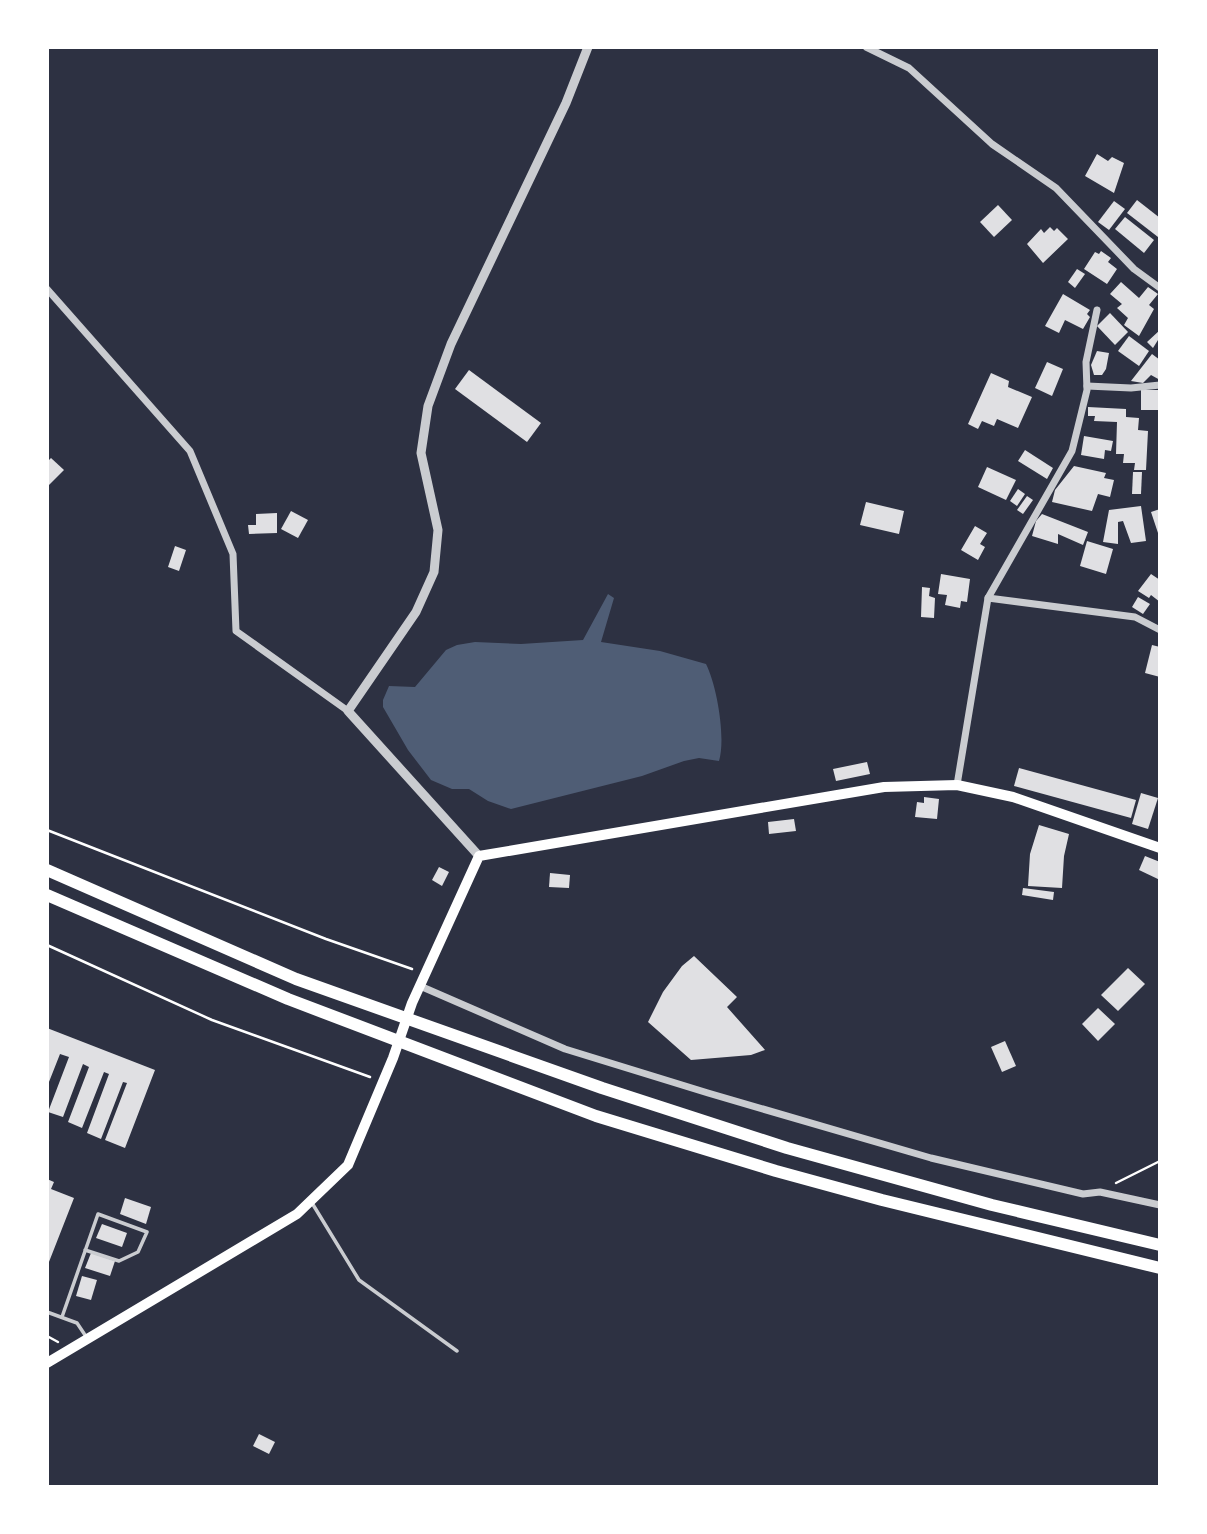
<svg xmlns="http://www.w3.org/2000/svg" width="1207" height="1534" viewBox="0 0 1207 1534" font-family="'DM Sans',sans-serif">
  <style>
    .water { fill: #4f5d75 }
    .building { fill: #e0e0e3 }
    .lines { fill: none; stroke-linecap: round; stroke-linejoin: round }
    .path { stroke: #fff; stroke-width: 2.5 }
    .service { stroke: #caccd0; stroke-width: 3.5 }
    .minor { stroke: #caccd0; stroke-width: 7 }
    .tertiary { stroke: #caccd0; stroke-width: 9 }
    .secondary { stroke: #fff; stroke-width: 10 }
    .trunk { stroke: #fff; stroke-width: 12 }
  </style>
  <rect width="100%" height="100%" fill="#2d3142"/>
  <path class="water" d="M 608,594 L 614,598 L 601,642 L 660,651 L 706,664 C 717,686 726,738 719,761 L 699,758 L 684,761 L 642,776 L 511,809 L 488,801 L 469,789 L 452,789 L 431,780 L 408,750 L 383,707 L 383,700 L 389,686 L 415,687 L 446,650 L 457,645 L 475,642 L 521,644 L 583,640 Z"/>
  <g class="building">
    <polygon points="1097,154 1108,161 1112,157 1124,163 1114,193 1085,176"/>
    <polygon points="1137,200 1160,218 1158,237 1127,213"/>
    <polygon points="1114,201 1125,209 1109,230 1098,222"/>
    <polygon points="998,205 1012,220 994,237 980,222"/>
    <polygon points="1125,217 1154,240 1144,253 1115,229"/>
    <polygon points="1050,227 1054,231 1057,228 1068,239 1043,263 1027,244 1041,229 1044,233"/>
    <polygon points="1101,251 1111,258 1108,262 1117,269 1107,284 1084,269 1095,252 1099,254"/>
    <polygon points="1077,269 1085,274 1075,288 1068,282"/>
    <polygon points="1121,282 1139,298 1148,287 1158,294 1149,305 1154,309 1139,336 1124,325 1128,318 1117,308 1122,304 1110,294"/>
    <polygon points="1063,294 1090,310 1087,314 1090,317 1083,329 1065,320 1059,333 1045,326"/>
    <polygon points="1110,313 1128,332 1115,345 1097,326"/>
    <polygon points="1160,330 1160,342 1158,340 1153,348 1147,342"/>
    <polygon points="1129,336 1149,351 1139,366 1118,351"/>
    <polygon points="1097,351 1109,353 1106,369 1102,375 1094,375 1091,365"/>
    <polygon points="1152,354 1160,360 1160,380 1151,375 1143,383 1131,381"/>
    <polygon points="1047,362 1063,369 1052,396 1035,388"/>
    <polygon points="469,370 541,423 527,442 455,389"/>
    <polygon points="991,373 1009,381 1008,387 1032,397 1018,428 997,419 994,426 982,421 978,429 968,424"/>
    <rect x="1141" y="390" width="19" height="20"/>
    <polygon points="1088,407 1126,409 1126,417 1139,418 1138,430 1148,431 1146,470 1134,470 1135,463 1123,463 1124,454 1116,454 1117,422 1094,421 1095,416 1088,416"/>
    <polygon points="1084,436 1113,441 1111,451 1105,450 1104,459 1081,455"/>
    <polygon points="1025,450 1053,468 1047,479 1018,461"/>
    <polygon points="51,458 64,470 47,487 47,462"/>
    <polygon points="1074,466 1106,473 1104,478 1114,480 1110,497 1098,494 1092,511 1052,502 1055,490"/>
    <polygon points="987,467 1016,480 1006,500 978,487"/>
    <polygon points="1133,472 1142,472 1141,494 1132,494"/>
    <polygon points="1018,489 1025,494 1017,506 1010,501"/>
    <polygon points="1027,496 1033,500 1023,514 1017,510"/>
    <polygon points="866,502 904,511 899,534 860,525"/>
    <polygon points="1141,506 1146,541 1131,543 1123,521 1118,522 1118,544 1103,542 1109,510"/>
    <polygon points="1160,509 1160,536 1159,536 1151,512"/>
    <polygon points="291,511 308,520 298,538 281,529"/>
    <polygon points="277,513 277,533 249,534 248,525 256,525 256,514"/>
    <polygon points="1042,514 1088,532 1083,545 1058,534 1058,544 1032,536 1036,521"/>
    <polygon points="975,526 987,533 980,544 985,547 978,560 961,550"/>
    <polygon points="1087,541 1113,549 1106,574 1080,566"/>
    <polygon points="175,546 186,550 179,571 168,567"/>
    <polygon points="941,574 970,579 967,602 961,601 960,608 945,605 947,595 938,594"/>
    <polygon points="1151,574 1160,580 1160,602 1151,595 1149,598 1138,591"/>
    <polygon points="922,587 930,588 929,596 935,598 934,618 921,617"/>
    <polygon points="1138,597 1150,604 1143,614 1132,607"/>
    <polygon points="1152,645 1160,647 1160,677 1145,673"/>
    <polygon points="867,762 870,774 836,781 833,769"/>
    <polygon points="1019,768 1136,800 1131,818 1014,786"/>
    <polygon points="1141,793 1158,798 1148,829 1132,824"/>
    <polygon points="924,797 939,799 937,819 915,817 917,802 924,803"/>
    <polygon points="794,819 796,831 769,834 768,822"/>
    <polygon points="1039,825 1069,834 1064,856 1062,888 1028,886 1030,854"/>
    <polygon points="1145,856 1160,862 1160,880 1139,870"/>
    <polygon points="439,867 449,872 442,886 432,880"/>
    <polygon points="550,873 570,875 569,888 549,887"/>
    <polygon points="1023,888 1054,892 1053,900 1022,895"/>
    <polygon points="694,956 737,997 727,1007 765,1050 751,1055 691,1060 648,1022 663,992 682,966"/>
    <polygon points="1128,968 1145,984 1118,1011 1101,995"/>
    <polygon points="1098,1008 1115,1024 1098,1041 1082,1024"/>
    <polygon points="47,1028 155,1070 125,1148 105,1140 127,1083 123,1082 101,1139 87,1133 109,1074 104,1072 82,1128 68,1122 89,1067 83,1064 63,1117 48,1112 69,1057 60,1054 47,1087"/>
    <polygon points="1005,1041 1016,1066 1002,1072 991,1047"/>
    <polygon points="47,1179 54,1182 51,1189 74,1198 47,1267"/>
    <polygon points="125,1198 151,1207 146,1224 120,1214"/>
    <polygon points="102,1224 127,1233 122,1247 96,1238"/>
    <polygon points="91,1253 115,1261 110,1276 85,1268"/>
    <polygon points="82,1276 97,1280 91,1300 76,1296"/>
    <polygon points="259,1434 275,1442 269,1454 253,1446"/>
  </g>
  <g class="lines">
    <g class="path">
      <polyline points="47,830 326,939 412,969"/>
      <polyline points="47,945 212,1020 370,1077"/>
      <polyline points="1116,1183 1160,1161"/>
      <polyline points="47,1336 58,1342"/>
    </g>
    <g class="service">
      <polyline points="312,1203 359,1280 457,1351"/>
      <polyline points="47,1312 77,1323 87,1338"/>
      <polyline points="62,1317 98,1214 147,1232 138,1252 119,1261 85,1250"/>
    </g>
    <g class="minor">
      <polyline points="866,47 909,68 992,144 1056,188 1134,269 1160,288"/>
      <polyline points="47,289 190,451 233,554 236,631 348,711"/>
      <polyline points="1087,386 1131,388 1160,385"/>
      <polyline points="988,598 1135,617 1160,630"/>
      <polyline points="957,785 988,598 1072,451 1087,390 1086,362 1097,310"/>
      <polyline points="420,986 565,1049 708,1093 931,1158 1083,1194 1100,1192 1160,1205"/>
    </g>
    <polyline class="tertiary" points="479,856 348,711 416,612 434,572 438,530 421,453 428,406 451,344 566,103 588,47"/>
    <polyline class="secondary" points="47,1363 297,1214 348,1165 393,1058 412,1003 479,856 884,787 957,785 1013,797 1160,848"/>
    <g class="trunk">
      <polyline points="47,870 296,979 602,1088 787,1148 992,1205 1160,1245"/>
      <polyline points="47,895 288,999 596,1116 776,1171 882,1200 1160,1268"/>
    </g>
  </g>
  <rect width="1207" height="1534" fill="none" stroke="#ffffff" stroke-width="98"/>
</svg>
